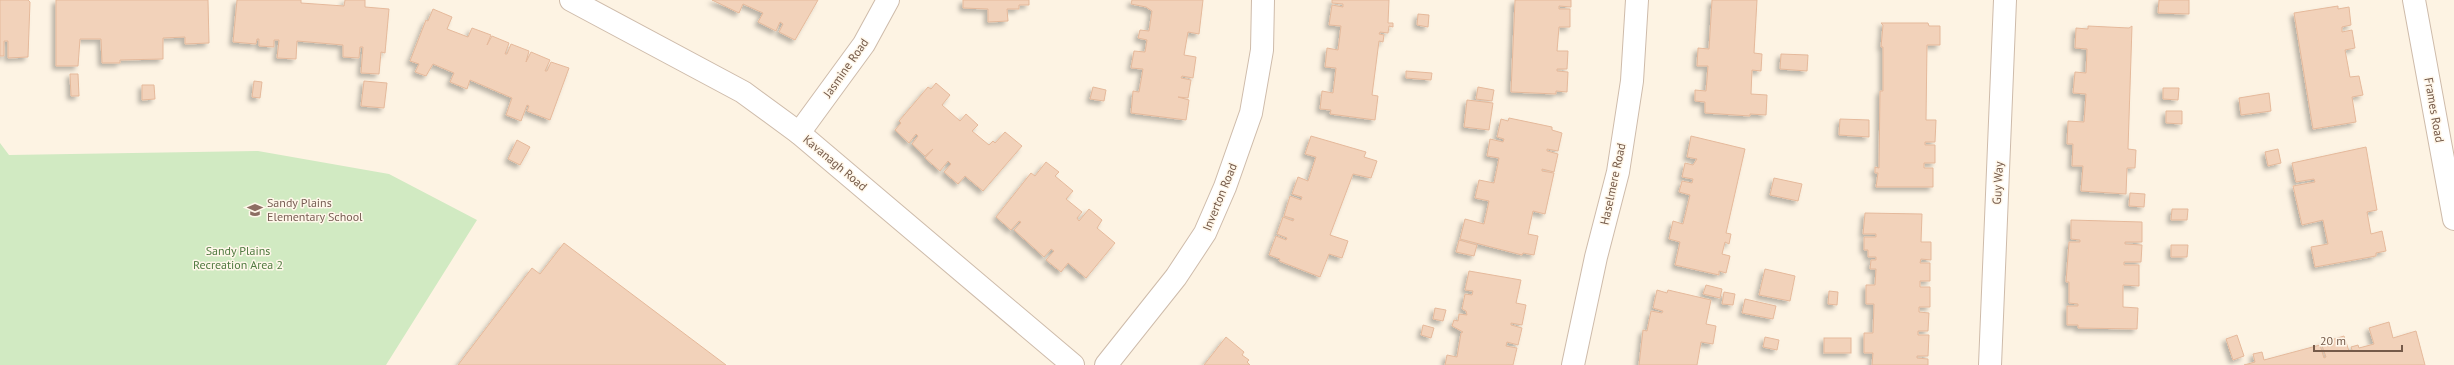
<svg xmlns="http://www.w3.org/2000/svg" width="2454" height="365" viewBox="0 0 2454 365" font-family="'PT Sans',sans-serif">
  <style>
    .green { fill: #d1eac2 }
    .building { fill: #f2d2ba; stroke: #e5b99b; filter: url(#shadow) }
    .lines { fill: none; stroke-linecap: round; stroke-linejoin: round }
    .minor-casing { stroke: #cebbaa; stroke-width: 24 }
    .minor { stroke: #fff; stroke-width: 22 }
    .labels { text-anchor: middle; stroke-width: 3; stroke-linejoin: round; paint-order: stroke }
    .street-label { font-size: 12px; fill: #755a49; stroke: #fff7ea }
    .education-label { font-size: 12px; fill: #785e54; stroke: #fff7ea; text-anchor: start }
    .park-label { font-size: 12px; fill: #517b41; stroke: #fff7ea }
  </style>
  <defs>
    <filter id="shadow"><feDropShadow dx="-3.5" dy="3.5" stdDeviation="2" flood-color="#0004"/></filter>
  </defs>
  <rect width="100%" height="100%" fill="#fdf3e3"/>
  <polygon class="green" points="0,143 9,155 258,151 389,174 477,220 386,365 0,365"/>
  <g class="building">
    <polygon points="0,0 28,0 30,2 28,57 8,58 8,41 4,41 4,56 0,56"/>
    <polygon points="56,0 208,0 209,43 185,44 185,37 163,38 163,59 120,60 120,63 102,63 101,39 80,39 78,66 56,66"/>
    <polygon points="237,0 301,0 301,3 344,6 345,0 365,0 365,7 389,9 385,53 381,52 379,74 361,73 363,47 360,47 359,58 343,57 343,45 297,41 296,59 277,58 279,40 274,40 274,47 259,46 259,39 257,39 256,44 233,42"/>
    <polygon points="712,0 818,0 795,40 779,32 783,24 780,22 776,31 758,22 763,13 743,4 739,13"/>
    <polygon points="963,0 1029,0 1029,5 1019,5 1019,9 1007,9 1008,21 988,22 988,9 963,8"/>
    <polygon points="1132,0 1203,0 1199,34 1188,32 1184,55 1196,57 1193,78 1182,76 1181,78 1191,80 1188,98 1178,97 1189,100 1186,120 1131,113 1133,91 1139,92 1143,69 1131,68 1134,51 1145,52 1147,40 1138,38 1140,30 1149,31 1152,11 1146,7 1131,4"/>
    <polygon points="1332,0 1389,0 1388,23 1393,23 1393,27 1389,26 1388,33 1380,32 1379,34 1384,35 1383,42 1379,41 1372,95 1378,96 1375,120 1330,114 1331,110 1320,109 1322,91 1333,93 1336,68 1325,67 1327,48 1338,50 1341,26 1329,25 1332,5 1343,7 1343,4 1332,3"/>
    <polygon points="1515,0 1571,0 1571,7 1559,6 1559,9 1570,9 1570,27 1559,27 1557,51 1568,51 1567,69 1557,69 1557,71 1568,72 1567,92 1556,91 1556,94 1511,92"/>
    <polygon points="1712,0 1757,0 1754,53 1762,54 1761,71 1752,70 1751,94 1767,95 1766,115 1750,114 1750,116 1705,113 1705,102 1695,101 1695,90 1706,91 1708,66 1697,66 1698,48 1709,49"/>
    <polygon points="2159,0 2189,0 2189,14 2158,13"/>
    <polygon points="2338,6 2338,9 2349,7 2351,25 2342,27 2342,32 2352,30 2355,48 2345,50 2350,77 2359,76 2363,95 2352,97 2356,122 2313,129 2294,13"/>
    <polygon points="433,9 452,17 447,29 468,37 472,28 491,35 487,45 492,36 509,43 505,54 507,54 511,44 529,51 526,62 531,52 550,60 545,71 547,71 551,62 569,68 550,120 527,111 529,106 527,105 521,121 506,115 512,98 470,80 467,89 450,82 454,73 433,64 426,76 415,72 419,64 410,61 426,20 428,21"/>
    <polygon points="1418,14 1429,15 1428,27 1417,25"/>
    <polygon points="1881,23 1928,23 1929,26 1940,26 1940,45 1927,45 1926,120 1936,120 1935,142 1925,142 1925,145 1935,145 1935,163 1924,163 1924,168 1933,168 1933,187 1876,187 1878,173 1875,173 1875,167 1879,168 1880,91 1883,91 1883,47 1881,47 1883,25"/>
    <polygon points="2088,26 2129,28 2132,26 2128,149 2136,150 2135,168 2127,168 2126,194 2081,191 2083,166 2072,166 2073,144 2067,144 2068,121 2084,122 2086,94 2073,93 2075,72 2086,73 2087,49 2075,48 2076,28 2088,29"/>
    <polygon points="1781,54 1808,55 1807,71 1780,69"/>
    <polygon points="1406,71 1432,73 1431,80 1406,78"/>
    <polygon points="70,74 78,74 79,96 71,96"/>
    <polygon points="254,81 262,82 260,98 252,97"/>
    <polygon points="364,81 387,83 384,108 361,106"/>
    <polygon points="936,83 950,95 942,105 960,121 966,114 978,125 972,131 989,145 993,141 995,143 1005,132 1022,146 983,191 965,176 958,184 944,172 951,164 948,161 940,171 925,158 933,149 925,156 912,144 918,136 916,134 909,143 895,130 901,123 899,121 928,87 931,89"/>
    <polygon points="142,85 154,85 155,99 142,100"/>
    <polygon points="1093,87 1106,90 1104,101 1090,99"/>
    <polygon points="1478,87 1494,90 1492,101 1476,99"/>
    <polygon points="2163,88 2179,88 2178,100 2163,99"/>
    <polygon points="2269,93 2271,111 2241,115 2239,98"/>
    <polygon points="1467,100 1493,103 1489,130 1464,127"/>
    <polygon points="2166,111 2182,111 2182,124 2166,123"/>
    <polygon points="1509,118 1552,127 1552,130 1562,133 1558,151 1547,149 1547,151 1558,154 1554,172 1542,169 1542,171 1554,173 1545,214 1533,211 1528,234 1538,236 1534,255 1523,253 1522,255 1460,239 1465,219 1484,224 1489,201 1475,198 1479,180 1494,183 1499,158 1487,156 1490,139 1503,142 1504,139 1497,137 1501,119 1508,121"/>
    <polygon points="1840,119 1869,120 1869,137 1839,135"/>
    <polygon points="1311,136 1366,152 1364,157 1377,161 1371,178 1353,174 1330,235 1348,241 1342,258 1329,254 1320,277 1279,261 1280,259 1269,255 1276,236 1286,240 1287,238 1277,234 1283,217 1293,221 1294,219 1284,216 1290,196 1301,200 1302,197 1292,194 1298,177 1308,181 1316,157 1305,154"/>
    <polygon points="1691,136 1745,149 1726,233 1731,234 1729,244 1725,242 1722,254 1730,256 1726,273 1719,271 1719,275 1675,265 1680,242 1669,239 1673,221 1683,224 1690,195 1679,192 1682,181 1692,183 1693,179 1682,177 1685,163 1693,165 1697,159 1687,157"/>
    <polygon points="517,140 530,147 520,165 508,159"/>
    <polygon points="2366,147 2377,210 2367,212 2371,234 2382,231 2386,251 2376,253 2376,256 2315,267 2311,247 2328,244 2323,220 2302,225 2293,186 2315,182 2314,179 2296,182 2292,163"/>
    <polygon points="2278,149 2281,163 2268,166 2265,152"/>
    <polygon points="1046,162 1059,172 1055,176 1073,191 1066,199 1082,212 1077,218 1079,221 1089,209 1102,220 1097,228 1115,243 1086,278 1068,263 1061,272 1046,260 1054,251 1051,249 1044,257 1014,230 1021,222 1019,221 1011,230 996,217 1031,173 1035,176"/>
    <polygon points="1774,178 1802,184 1798,201 1770,195"/>
    <polygon points="2130,193 2145,194 2144,207 2129,206"/>
    <polygon points="2172,209 2188,209 2187,220 2171,220"/>
    <polygon points="1865,213 1922,214 1921,242 1931,242 1931,260 1921,259 1920,263 1930,263 1930,281 1920,281 1920,287 1930,287 1930,307 1919,307 1919,312 1929,313 1928,331 1918,331 1918,335 1929,335 1928,356 1917,356 1917,358 1928,359 1928,365 1872,365 1873,353 1864,353 1864,333 1873,333 1874,304 1866,304 1866,285 1875,285 1876,269 1870,269 1871,260 1876,260 1876,257 1868,257 1868,250 1864,250 1864,237 1876,237 1876,234 1863,234"/>
    <polygon points="2071,220 2142,222 2142,242 2125,242 2125,244 2142,245 2141,262 2124,262 2124,265 2139,265 2139,286 2123,285 2123,307 2138,308 2137,329 2078,328 2078,325 2067,325 2067,306 2078,306 2078,304 2069,303 2069,282 2066,282 2069,242 2080,242 2080,240 2071,239"/>
    <polygon points="1459,240 1477,245 1474,256 1456,252"/>
    <polygon points="564,243 726,365 458,365 532,268 540,274"/>
    <polygon points="2171,245 2188,245 2187,257 2171,257"/>
    <polygon points="1765,269 1795,276 1790,301 1759,295"/>
    <polygon points="1469,271 1521,280 1516,303 1526,305 1522,325 1511,323 1511,325 1522,328 1518,345 1507,342 1506,346 1517,348 1513,365 1445,365 1447,355 1457,357 1461,333 1463,332 1452,326 1454,320 1458,321 1459,314 1467,315 1466,311 1462,309 1465,294 1472,295 1473,291 1465,290"/>
    <polygon points="1706,285 1722,289 1720,298 1703,294"/>
    <polygon points="1657,290 1667,293 1668,290 1711,300 1706,324 1716,326 1713,344 1701,342 1697,365 1639,365 1643,330 1647,331 1651,311 1662,313 1663,311 1653,308"/>
    <polygon points="1829,291 1838,292 1837,305 1828,304"/>
    <polygon points="1724,292 1735,294 1733,305 1722,304"/>
    <polygon points="1745,299 1776,306 1773,319 1742,313"/>
    <polygon points="1435,308 1446,310 1443,321 1433,319"/>
    <polygon points="2389,322 2393,338 2416,331 2425,365 2244,365 2255,362 2253,354 2262,352 2264,360 2320,345 2324,358 2326,357 2321,343 2344,336 2349,351 2352,350 2351,347 2358,345 2359,348 2374,344 2369,328"/>
    <polygon points="1423,325 1434,328 1431,338 1421,335"/>
    <polygon points="2237,335 2244,356 2233,360 2226,339"/>
    <polygon points="1226,337 1244,352 1242,355 1249,360 1247,362 1250,365 1204,365"/>
    <polygon points="1765,337 1779,340 1777,350 1763,347"/>
    <rect x="1824" y="338" width="27" height="15"/>
  </g>
  <g class="lines">
    <g class="minor-casing">
      <g id="minor">
        <polyline points="571,0 743,92 799,133 1073,365"/>
        <polyline points="2414,0 2454,219"/>
        <polyline points="799,133 864,44 888,0"/>
        <polyline points="1106,365 1176,277 1205,233 1225,187 1251,113 1262,50 1263,0"/>
        <polyline points="1573,365 1596,257 1618,172 1632,81 1637,0"/>
        <polyline points="1990,365 2005,0"/>
      </g>
    </g>
    <use href="#minor" class="minor"/>
  </g>
  <defs>
    <g id="school-bare" transform="scale(1.2)"><path d="M0-5L7-2L0 1L-7-2ZM-4 1L0 2.5L4 1V4Q0 6-4 4Z" fill="#8d6e63" stroke="#fff7ea" stroke-width="2.5" paint-order="stroke"/></g>
  </defs>
  <g fill-rule="evenodd">
    <use href="#school-bare" x="255" y="210"/>
  </g>
  <g class="labels">
    <g class="street-label">
      <text transform="translate(846 68) rotate(-55)" y="4">Jasmine Road</text>
      <text transform="translate(2434 110) rotate(80)" y="4">Frames Road</text>
      <text transform="translate(835 163) rotate(40)" y="4">Kavanagh Road</text>
      <text transform="translate(1998 183) rotate(-87)" y="4">Guy Way</text>
      <text transform="translate(1613 184) rotate(-78)" y="4">Haselmere Road</text>
      <text transform="translate(1220 197) rotate(-68)" y="4">Inverton Road</text>
    </g>
    <g class="education-label">
      <text x="267" y="207">Sandy Plains<tspan x="267" dy="14">Elementary School</tspan></text>
    </g>
    <g class="park-label">
      <text x="238" y="255">Sandy Plains<tspan x="238" dy="14">Recreation Area 2</tspan></text>
    </g>
  </g>
  <path d="M2314 345v6h88v-6" fill="none" stroke="#755a49" stroke-width="2"/>
  <text x="2320" y="345" font-size="12" fill="#755a49" stroke="#fff7ea" stroke-width="3" paint-order="stroke">20 m</text>
</svg>
